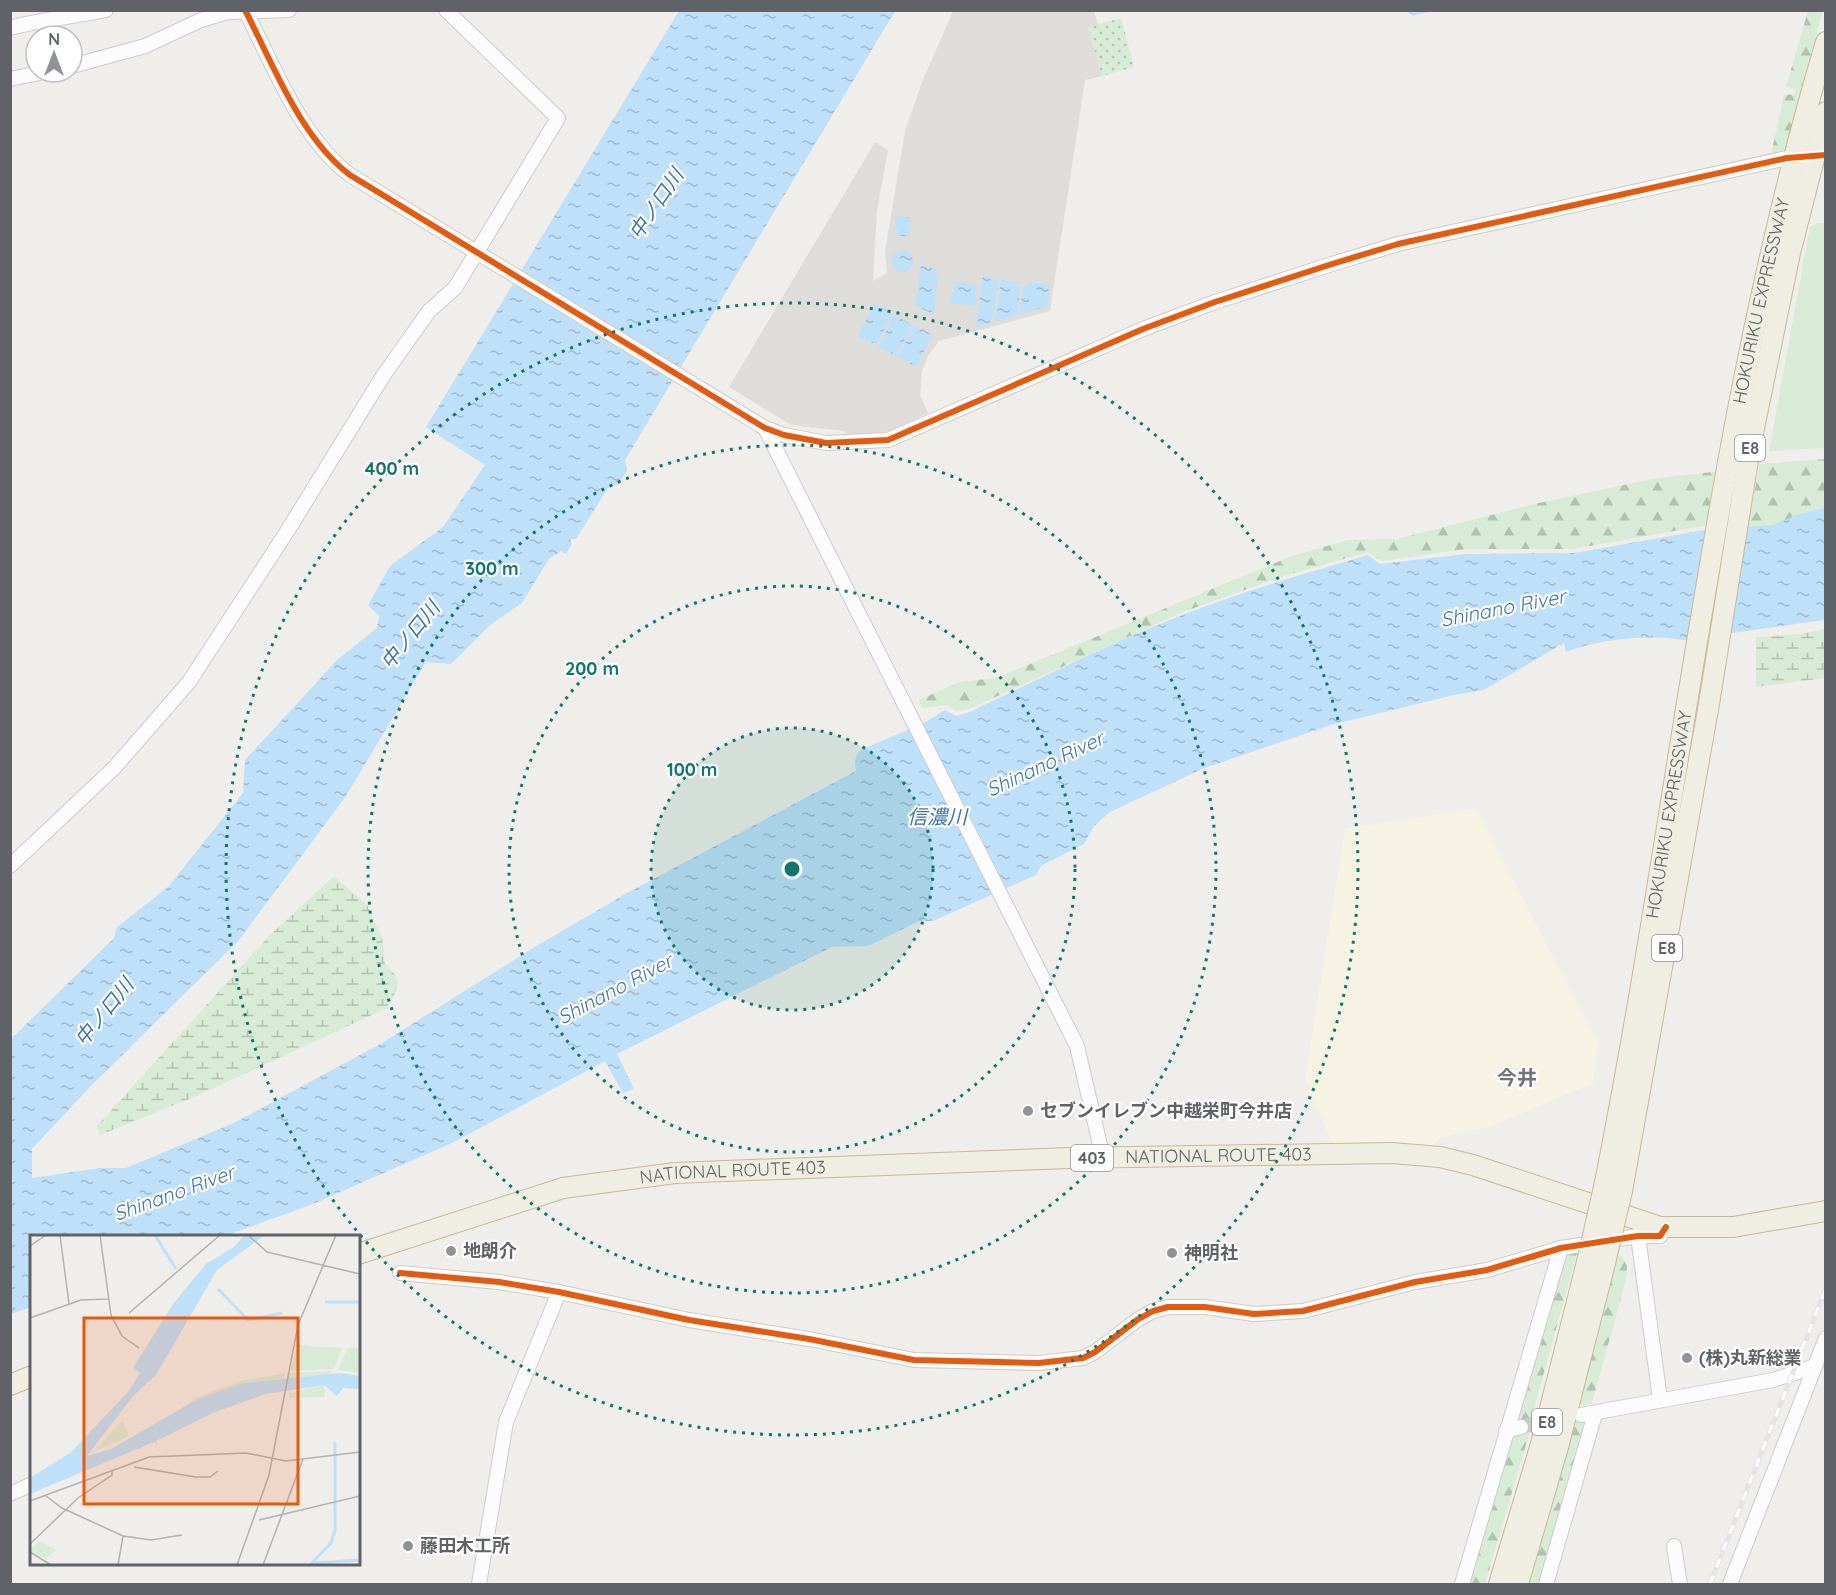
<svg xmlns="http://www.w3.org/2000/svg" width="1836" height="1595" viewBox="0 0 1836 1595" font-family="Quicksand,'Noto Sans JP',sans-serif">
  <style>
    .commercial { fill: #f7f3e4 }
    .industrial { fill: #dfddda }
    .grass { fill: #d8ebd6 }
    .forest { fill: url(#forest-firs) }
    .wetland { fill: url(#wetland-marsh) }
    .park { fill: url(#park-dots) }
    .water { fill: url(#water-ripples) }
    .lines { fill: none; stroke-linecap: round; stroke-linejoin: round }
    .stream { stroke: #bfe0f9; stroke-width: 3 }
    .minor-tunnel { stroke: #cbcbca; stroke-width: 14; stroke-dasharray: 14 7; stroke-linecap: butt }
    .minor-casing { stroke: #cbcccc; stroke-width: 16 }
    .highway-casing { stroke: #c8b996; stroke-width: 22 }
    .minor { stroke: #fdfcfc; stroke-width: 14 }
    .highway { stroke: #f0ede3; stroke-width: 20 }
    .rail-casing { stroke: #e4e4e4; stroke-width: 5 }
    .rail { stroke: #fff; stroke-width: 3; stroke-dasharray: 9; stroke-linecap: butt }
    .highway-bridge-casing { stroke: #c8b996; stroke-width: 22; stroke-linecap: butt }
    .highway-bridge { stroke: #f0ede3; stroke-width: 20 }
    .cycleway-casing { stroke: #fff; stroke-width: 10 }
    .cycleway { stroke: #e8590c; stroke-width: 6 }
    .ring { fill: none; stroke: #0f766e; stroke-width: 3; stroke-dasharray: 3 6 }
    .poi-dot { fill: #919496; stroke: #fff; stroke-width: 2 }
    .labels { text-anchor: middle; stroke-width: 4.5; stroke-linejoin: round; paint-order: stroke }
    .shield { fill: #fff; stroke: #8f9295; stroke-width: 1.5 }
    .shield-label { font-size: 16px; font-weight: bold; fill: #5f6368 }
    .street-label { font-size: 18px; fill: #5f6368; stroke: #fff }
    .poi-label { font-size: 18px; font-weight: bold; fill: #5f6368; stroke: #fff; text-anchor: start }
    .water-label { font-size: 20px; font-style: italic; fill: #4174aa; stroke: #fff }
    .neighbourhood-label { font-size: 20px; font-weight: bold; fill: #70757a; stroke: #fff }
    .inset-river { fill: none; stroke: #bfe0f9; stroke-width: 3 }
    .inset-road { fill: none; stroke: #b1b2b2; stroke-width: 1.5 }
    .view { fill: #e8590c; fill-opacity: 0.15; stroke: #e8590c; stroke-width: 3 }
    .inset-edge { fill: none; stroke: #5f6368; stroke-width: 3 }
    .centre { fill: #0f766e; stroke: #fff; stroke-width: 3 }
    .ring-label { font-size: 18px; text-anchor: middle; font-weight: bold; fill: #0f766e; stroke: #fff; stroke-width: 4.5; stroke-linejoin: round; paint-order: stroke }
  </style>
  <defs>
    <pattern id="forest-firs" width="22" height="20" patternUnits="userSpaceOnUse" patternTransform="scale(1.5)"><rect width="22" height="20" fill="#d8ebd6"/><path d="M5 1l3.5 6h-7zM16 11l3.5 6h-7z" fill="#b2c2b1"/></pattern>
    <pattern id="wetland-marsh" width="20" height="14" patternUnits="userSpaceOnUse" patternTransform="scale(1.5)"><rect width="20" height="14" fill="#d8ebd6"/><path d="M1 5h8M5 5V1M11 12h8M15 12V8" fill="none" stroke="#b2c2b1"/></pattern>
    <pattern id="park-dots" width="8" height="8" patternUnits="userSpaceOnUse" patternTransform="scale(1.5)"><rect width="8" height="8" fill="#d8ebd6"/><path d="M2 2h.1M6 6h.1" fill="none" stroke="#b2c2b1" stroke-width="1.8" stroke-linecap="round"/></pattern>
    <pattern id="water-ripples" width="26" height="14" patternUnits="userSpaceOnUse" patternTransform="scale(1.5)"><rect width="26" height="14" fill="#bfe0f9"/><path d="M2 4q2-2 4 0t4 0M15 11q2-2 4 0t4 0" fill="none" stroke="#9eb9cd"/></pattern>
  </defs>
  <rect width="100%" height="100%" fill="#efeeea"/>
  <polygon class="commercial" points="1476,808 1598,1044 1593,1083 1492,1126 1439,1138 1432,1146 1391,1141 1333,1144 1305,1079 1345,829"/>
  <polygon class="industrial" points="953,11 1094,11 1098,25 1089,28 1102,76 1085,80 1050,311 939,341 928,356 922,371 920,395 928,413 890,431 848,436 844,431 791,425 729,387 875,142 888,150 877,211 873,281 887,273 885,252 905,131 922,82"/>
  <polygon class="grass" points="1818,223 1826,223 1825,448 1769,451 1810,227"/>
  <g class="forest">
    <polygon points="1808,11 1823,11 1801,89 1788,153 1776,155 1772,150 1784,95 1796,94 1795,88 1786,87"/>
    <polygon points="1825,459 1825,519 1746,534 1760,464"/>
    <polygon points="1722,471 1714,524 1573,549 1465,549 1382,561 1368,552 1284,576 1183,612 969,709 956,711 947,705 922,708 919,700 959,682 996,678 1292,556 1348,540 1397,539 1534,504 1657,478"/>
    <polygon points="1578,1250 1531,1419 1517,1423 1513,1419 1566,1252"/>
    <path d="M 1616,1254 C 1628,1260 1628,1267 1626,1279 L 1592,1403 L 1574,1407 Z"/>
    <polygon points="1572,1420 1588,1421 1542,1584 1527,1584"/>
    <polygon points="1530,1431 1485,1584 1467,1584 1510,1439"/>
  </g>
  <g class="wetland">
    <polygon points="1825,629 1825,678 1756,687 1756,637 1801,634"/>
    <path d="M 334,876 L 367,905 L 382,938 L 385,964 C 404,981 399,987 387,1008 L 199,1095 L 100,1135 L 97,1126 L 269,936 Z"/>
  </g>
  <polygon class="park" points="1121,18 1134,67 1102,76 1088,27"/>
  <g class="water">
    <path d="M 679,11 L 895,11 L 625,460 L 627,470 L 619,484 L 608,488 L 576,539 L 570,539 L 572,544 L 566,554 L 561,551 L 549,559 L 522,603 L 490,625 L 451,664 L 426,662 L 346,796 L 239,940 L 90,1087 L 32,1149 L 32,1178 L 100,1168 L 126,1168 L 234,1123 L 382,1043 L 533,948 L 629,892 L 856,771 C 854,760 854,754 865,748 L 924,723 L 945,710 L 956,716 L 970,712 C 1041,678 1112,642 1185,614 C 1245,591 1306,573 1368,555 L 1380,564 L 1465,554 L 1574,553 L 1704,530 L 1773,525 L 1797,515 L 1825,508 L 1825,620 L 1683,640 C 1647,634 1600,639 1566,652 L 1564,643 L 1484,690 L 1454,695 L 1331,725 L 1202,769 L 1110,812 L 1095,825 L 1084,844 L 1041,866 L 1036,875 L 933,921 L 919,921 L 868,946 L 832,947 L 617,1054 L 634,1089 L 623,1093 L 605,1061 L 452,1143 L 313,1204 L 225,1236 L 32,1236 L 31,1307 L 11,1314 L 11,1039 L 114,938 L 117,927 L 168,887 L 243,793 L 245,760 L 337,660 L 377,628 L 379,616 L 368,605 L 390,566 L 443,527 L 485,465 L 426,427 Z"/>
    <polygon points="896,216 911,218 909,236 898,236 898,230 894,230"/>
    <circle cx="902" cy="261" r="11"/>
    <polygon points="921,266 935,268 935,275 938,275 934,315 915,305"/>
    <polygon points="983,275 999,281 992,322 976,327"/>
    <polygon points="955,280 962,283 963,281 966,284 978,284 975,306 951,303"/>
    <polygon points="1001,280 1017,282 1016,286 1020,287 1017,315 995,322"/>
    <polygon points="1028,282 1050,285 1048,306 1019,315 1023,287 1026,287"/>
    <polygon points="874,304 893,314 876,345 858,336"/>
    <polygon points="894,315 913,325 896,356 878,347"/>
    <polygon points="914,325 933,335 916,367 898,357"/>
  </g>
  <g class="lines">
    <polyline class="stream" points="1407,10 1413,14 1430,10"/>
    <polyline class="minor-tunnel" points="1521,1427 1553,1419"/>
    <g class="minor-casing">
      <g id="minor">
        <path d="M 245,10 C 274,66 300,137 350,175 L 765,428 L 784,435 L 826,443 L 888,440 L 1143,329 L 1215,302 L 1332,264 L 1398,244 L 1787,158"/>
        <path d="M 10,28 C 42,19 74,17 106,10"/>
        <polyline points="72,66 145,46 201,20 228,12 289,10"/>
        <polyline points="10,79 44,72"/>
        <polyline points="765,428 1077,1046 1103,1158"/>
        <polyline points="10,866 114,768 189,682 288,530 383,376 429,311 455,288 558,118 446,10"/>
        <polyline points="1638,1236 1660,1399"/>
        <polyline points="400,1273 499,1282 559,1292 689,1320 809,1339 914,1360 1039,1363 1083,1358 1095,1352 1137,1320 1153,1311 1168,1307 1205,1307 1254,1314 1303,1311 1415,1282 1487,1270 1561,1248 1638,1236 1660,1236 1666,1227"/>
        <polyline points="1581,1415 1773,1380 1815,1366"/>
        <polyline points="1506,1431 1521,1427"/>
        <polyline points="10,1494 32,1484"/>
        <polyline points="1674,1546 1680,1584"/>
        <polyline points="479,1584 506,1422 559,1292"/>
        <polyline points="1462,1584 1561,1248"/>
        <polyline points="1546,1584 1595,1414"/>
        <polyline points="1730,1584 1826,1338"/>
      </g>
    </g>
    <g class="highway-casing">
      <g id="highway">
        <path id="s1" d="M 1604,1187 C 1680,808 1715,413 1826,42"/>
        <polyline points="1622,1191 1709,704 1750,448 1790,253 1826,112"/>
        <path id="s2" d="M 358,1254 L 563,1188 L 675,1173 L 1069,1158 L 1392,1153 L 1440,1157 L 1473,1165 L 1660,1227 L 1733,1227 L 1826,1211"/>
        <polyline points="10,1385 32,1376"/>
        <polyline points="1499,1584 1541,1444 1588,1258"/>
        <polyline points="1518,1584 1558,1447 1605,1263"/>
      </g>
    </g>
    <use href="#minor" class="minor"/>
    <use href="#highway" class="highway"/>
    <g class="rail-casing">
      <polyline id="rail" points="1710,1584 1826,1288"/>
    </g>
    <use href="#rail" class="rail"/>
    <g class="highway-bridge-casing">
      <g id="highway-bridge">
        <polyline points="1588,1258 1604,1187"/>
        <polyline points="1605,1263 1622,1191"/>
      </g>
    </g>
    <use href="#highway-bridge" class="highway-bridge"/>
    <g class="cycleway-casing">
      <g id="cycleway">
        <path d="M 245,10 C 274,66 300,137 350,175 L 765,428 L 784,435 L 826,443 L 888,440 L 1143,329 L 1215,302 L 1332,264 L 1398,244 L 1787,158 L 1826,155"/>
        <polyline points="400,1273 499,1282 559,1292 689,1320 809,1339 914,1360 1039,1363 1083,1358 1095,1352 1137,1320 1153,1311 1168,1307 1205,1307 1254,1314 1303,1311 1415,1282 1487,1270 1561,1248 1638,1236 1660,1236 1666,1227"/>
      </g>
    </g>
    <use href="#cycleway" class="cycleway"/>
  </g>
  <circle cx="792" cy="869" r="141" fill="#0f766e" fill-opacity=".12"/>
  <g class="ring">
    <circle cx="792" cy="869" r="141"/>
    <circle cx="792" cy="869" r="283"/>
    <circle cx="792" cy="869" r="424"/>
    <circle cx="792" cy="869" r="566"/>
  </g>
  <g class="poi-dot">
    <circle cx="1028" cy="1111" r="6"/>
    <circle cx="451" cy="1251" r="6"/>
    <circle cx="1172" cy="1253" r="6"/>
    <circle cx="1687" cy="1358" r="6"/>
    <circle cx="408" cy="1546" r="6"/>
  </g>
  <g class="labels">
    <g class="shield">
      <rect x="1735" y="435" width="30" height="26" rx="4.5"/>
      <rect x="1652" y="935" width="30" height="26" rx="4.5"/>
      <rect x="1071" y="1145" width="42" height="26" rx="4.5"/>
      <rect x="1532" y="1409" width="30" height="26" rx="4.5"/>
    </g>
    <g class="shield-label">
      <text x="1750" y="454">E8</text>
      <text x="1667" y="954">E8</text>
      <text x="1092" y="1164">403</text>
      <text x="1547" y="1428">E8</text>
    </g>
    <g class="street-label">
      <text dy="6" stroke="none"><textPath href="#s1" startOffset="900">HOKURIKU EXPRESSWAY</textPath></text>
      <text dy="6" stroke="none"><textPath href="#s1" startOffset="378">HOKURIKU EXPRESSWAY</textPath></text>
      <text dy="6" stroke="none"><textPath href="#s2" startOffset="872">NATIONAL ROUTE 403</textPath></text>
      <text dy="6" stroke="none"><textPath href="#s2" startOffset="386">NATIONAL ROUTE 403</textPath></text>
    </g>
    <g class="poi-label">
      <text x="1040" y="1117">セブンイレブン中越栄町今井店</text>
      <text x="463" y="1257">地朗介</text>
      <text x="1184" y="1259">神明社</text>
      <text x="1699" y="1364">(株)丸新総業</text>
      <text x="420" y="1552">藤田木工所</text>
    </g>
    <g class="water-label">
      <text transform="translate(656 204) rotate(-56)" y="7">中ノ口川</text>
      <text transform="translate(1503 608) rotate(-11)" y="7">Shinano River</text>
      <text transform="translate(410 635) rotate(-51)" y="7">中ノ口川</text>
      <text transform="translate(1045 764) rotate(-25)" y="7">Shinano River</text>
      <text x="937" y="824">信濃川</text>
      <text transform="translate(615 989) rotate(-28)" y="7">Shinano River</text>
      <text transform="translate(104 1012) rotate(-51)" y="7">中ノ口川</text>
      <text transform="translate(174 1193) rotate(-20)" y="7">Shinano River</text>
    </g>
    <g class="neighbourhood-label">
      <text x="1517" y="1085">今井</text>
    </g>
  </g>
  <g transform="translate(30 1235)">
    <rect width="330" height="330" fill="#efeeea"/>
    <path d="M 268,109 L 279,111 L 312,113 L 304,134 L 260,136 ZM 330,112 L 330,138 L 308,135 L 317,114 ZM 9,306 L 26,315 L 16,324 L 0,316 Z" fill="#d8ebd6"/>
    <path d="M 302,136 L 301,140 L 257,146 L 259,138 ZM 255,138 L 254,144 L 213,148 L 167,166 L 161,165 L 211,146 Z" fill="#d8ebd6"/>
    <path d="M 294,150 L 295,162 L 259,163 L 259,158 ZM 93,186 L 99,201 L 65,216 L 85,193 Z" fill="#d8ebd6"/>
    <path d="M 214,0 L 235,0 L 187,35 L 126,140 L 103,161 L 57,221 L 81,214 L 164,166 L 213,148 L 311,138 L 330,141 L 330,154 L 313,153 L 307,161 L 294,150 L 236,159 L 183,178 L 126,206 L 128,210 L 124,207 L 0,259 L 0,243 L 40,218 L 98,157 L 110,138 L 103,133 L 143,69 L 176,29 L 204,12 Z" fill="#bfe0f9"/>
    <path class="inset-river" d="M 125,0 L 146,34M 188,54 L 218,85 L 252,78M 295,67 L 330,67M 284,328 L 330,325M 280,330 L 301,308 L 305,295 L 305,207"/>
    <path class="inset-road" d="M 30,0 L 39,69M 70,0 L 81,80 L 92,101 L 109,113M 218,0 L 237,17 L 330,39M 0,11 L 16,0M 99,78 L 190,0M 0,83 L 51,65 L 78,64M 104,232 L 166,242 L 180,242 L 188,236M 16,261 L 32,273 L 93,301 L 121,305 L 152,300M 0,266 L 119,222 L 216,218 L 256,226 L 330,217M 229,285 L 330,261M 0,309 L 48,263 L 82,240 L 82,235M 0,317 L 21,330M 88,330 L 93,301M 207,330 L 239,240 L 268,90 L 306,0M 233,330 L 273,224"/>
    <path class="view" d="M 54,83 L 268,83 L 268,269 L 54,269 Z"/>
    <rect width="330" height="330" class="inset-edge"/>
  </g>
  <circle cx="792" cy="869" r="9" class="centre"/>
  <g class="ring-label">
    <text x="392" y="475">400 m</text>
    <text x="492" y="575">300 m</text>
    <text x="592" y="675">200 m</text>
    <text x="692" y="776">100 m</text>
  </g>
  <rect width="1836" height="1595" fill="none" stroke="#5f6368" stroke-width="24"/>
  <g transform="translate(54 54)"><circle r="28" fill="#ffffff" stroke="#bfc1c3" stroke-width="1.5"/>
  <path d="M0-4.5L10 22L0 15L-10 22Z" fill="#919496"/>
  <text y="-9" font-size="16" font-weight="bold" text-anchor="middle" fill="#5f6368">N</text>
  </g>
</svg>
